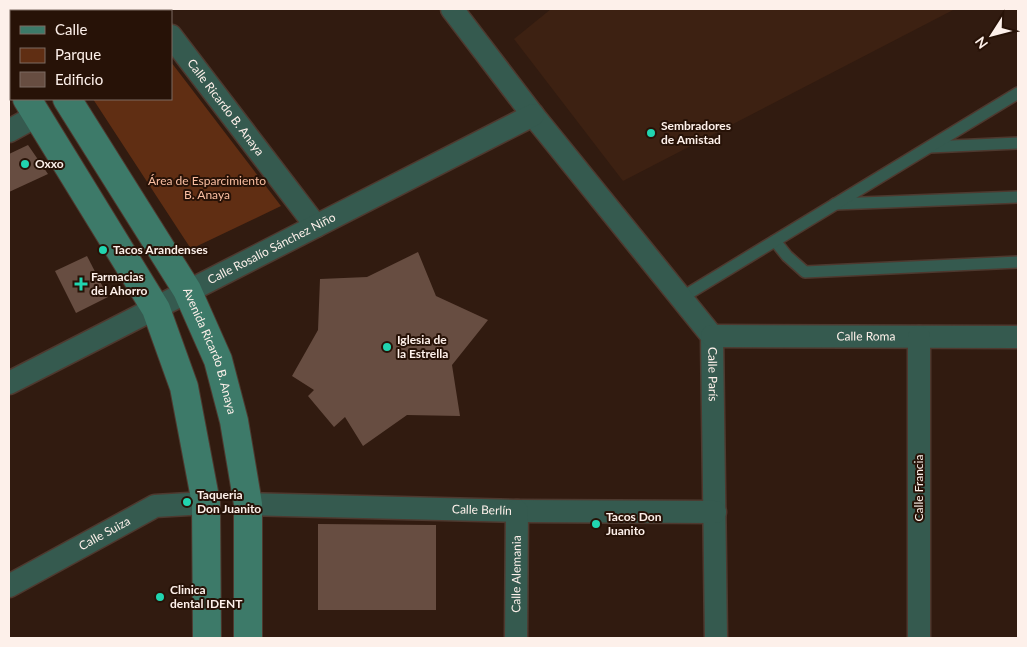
<svg xmlns="http://www.w3.org/2000/svg" width="1027" height="647" viewBox="0 0 1027 647" font-family="Lato,sans-serif">
  <style>
    .built { fill: #3d2112 }
    .green { fill: #602e13 }
    .building { fill: #674d41 }
    .lines { fill: none; stroke-linecap: round; stroke-linejoin: round }
    .lane-casing { stroke: #4e392f; stroke-width: 14 }
    .street-casing { stroke: #4e392f; stroke-width: 25 }
    .secondary-casing { stroke: #4e392f; stroke-width: 30 }
    .lane { stroke: #355a4f; stroke-width: 11 }
    .street { stroke: #355a4f; stroke-width: 22 }
    .secondary { stroke: #3d7a69; stroke-width: 28 }
    .poi-dot { fill: #21d5b0; stroke: #271207; stroke-width: 2 }
    .labels { text-anchor: middle; stroke-width: 4; stroke-linejoin: round; paint-order: stroke }
    .street-label { font-size: 12px; fill: #fdf0ea; stroke: #271207 }
    .poi-label { font-size: 12px; font-weight: bold; fill: #fdf0ea; stroke: #271207; text-anchor: start }
    .park-label { font-size: 12px; fill: #f9bea1; stroke: #271207 }
  </style>
  <rect width="100%" height="100%" fill="#311b10"/>
  <polygon class="built" points="551,9 955,9 623,181 514,39"/>
  <g class="green">
    <polygon points="35,9 131,9 133,11 36,11"/>
    <polygon points="171,62 281,206 191,249 93,99 171,99"/>
  </g>
  <g class="building">
    <polygon points="28,145 48,174 9,192 9,154"/>
    <polygon points="418,252 436,296 488,320 452,365 460,416 407,415 363,446 345,417 334,427 308,396 314,390 292,376 318,330 320,279 367,277"/>
    <polygon points="87,256 108,297 76,313 55,271"/>
    <polygon points="318,524 436,525 436,610 318,610"/>
  </g>
  <g class="lines">
    <g class="lane-casing">
      <g id="lane">
        <polyline points="930,147 1018,143"/>
        <polyline points="835,204 1018,197"/>
        <polyline points="775,241 787,256 805,272 1018,262"/>
        <polyline points="681,298 1018,93"/>
      </g>
    </g>
    <g class="street-casing">
      <g id="street">
        <polyline points="151,9 153,11"/>
        <path id="s1" d="M 452,9 L 533,115 L 712,336 L 716,638"/>
        <path id="s2" d="M 171,36 L 316,226"/>
        <polyline points="9,131 38,115"/>
        <path id="s3" d="M 712,336 L 1018,337"/>
        <path id="s4" d="M 9,383 L 533,115"/>
        <path id="s5" d="M 248,504 L 517,511 L 715,512"/>
        <path id="s6" d="M 9,586 L 155,506 L 206,503"/>
        <path id="s7" d="M 516,638 L 517,511"/>
        <polyline points="919,638 919,337"/>
      </g>
    </g>
    <g class="secondary-casing">
      <g id="secondary">
        <polyline points="10,9 11,11"/>
        <polyline points="9,72 11,76"/>
        <polyline points="27,99 156,309 184,387 206,503 207,638"/>
        <path id="s8" d="M 67,99 L 187,290 L 218,360 L 234,421 L 248,504 L 248,638"/>
      </g>
    </g>
    <use href="#lane" class="lane"/>
    <use href="#street" class="street"/>
    <use href="#secondary" class="secondary"/>
  </g>
  <g class="poi-dot">
    <circle cx="651" cy="133" r="5"/>
    <circle cx="25" cy="164" r="5"/>
    <circle cx="103" cy="250" r="5"/>
    <path d="M78.5 276.5h5v5h5v5h-5v5h-5v-5h-5v-5h5z"/>
    <circle cx="387" cy="347" r="5"/>
    <circle cx="187" cy="502" r="5"/>
    <circle cx="596" cy="524" r="5"/>
    <circle cx="160" cy="597" r="5"/>
  </g>
  <g class="labels">
    <g class="street-label">
      <text dy="4" stroke="none"><textPath href="#s2" startOffset="90">Calle Ricardo B. Anaya</textPath></text>
      <text dy="4" stroke="none"><textPath href="#s4" startOffset="295">Calle Rosalío Sánchez Niño</textPath></text>
      <text dy="4" stroke="none"><textPath href="#s3" startOffset="154">Calle Roma</textPath></text>
      <text dy="4" stroke="none"><textPath href="#s8" startOffset="291">Avenida Ricardo B. Anaya</textPath></text>
      <text dy="4" stroke="none"><textPath href="#s1" startOffset="456">Calle París</textPath></text>
      <text transform="translate(919 488) rotate(-90)" y="4">Calle Francia</text>
      <text dy="4" stroke="none"><textPath href="#s5" startOffset="234">Calle Berlín</textPath></text>
      <text dy="4" stroke="none"><textPath href="#s6" startOffset="109">Calle Suiza</textPath></text>
      <text dy="4" stroke="none"><textPath href="#s7" startOffset="64">Calle Alemania</textPath></text>
    </g>
    <g class="poi-label">
      <text x="661" y="130">Sembradores<tspan x="661" dy="14">de Amistad</tspan></text>
      <text x="35" y="168">Oxxo</text>
      <text x="113" y="254">Tacos Arandenses</text>
      <text x="91" y="281">Farmacias<tspan x="91" dy="14">del Ahorro</tspan></text>
      <text x="397" y="344">Iglesia de<tspan x="397" dy="14">la Estrella</tspan></text>
      <text x="197" y="499">Taqueria<tspan x="197" dy="14">Don Juanito</tspan></text>
      <text x="606" y="521">Tacos Don<tspan x="606" dy="14">Juanito</tspan></text>
      <text x="170" y="594">Clinica<tspan x="170" dy="14">dental IDENT</tspan></text>
    </g>
    <g class="park-label">
      <text x="207" y="185">Área de Esparcimiento<tspan x="207" dy="14">B. Anaya</tspan></text>
    </g>
  </g>
  <rect width="1027" height="647" fill="none" stroke="#fdf0ea" stroke-width="20"/>
  <rect x="10" y="10" width="162" height="90" fill="#271207" stroke="#7d6b62"/>
  <rect x="20" y="26" width="25" height="8" fill="#3d7a69" stroke="#7d6b62"/>
  <text x="55" y="35" font-size="15" fill="#fdf0ea">Calle</text>
  <rect x="20" y="48" width="25" height="15" fill="#602e13" stroke="#7d6b62"/>
  <text x="55" y="60" font-size="15" fill="#fdf0ea">Parque</text>
  <rect x="20" y="72" width="25" height="15" fill="#674d41" stroke="#7d6b62"/>
  <text x="55" y="85" font-size="15" fill="#fdf0ea">Edificio</text>
  <g transform="translate(992 35) rotate(234)" stroke="#271207" stroke-width="4" paint-order="stroke">
  <path d="M0-4L9 19L0 12L-9 19Z" fill="#fdf0ea"/>
  <text y="-8" font-size="14" font-weight="bold" text-anchor="middle" fill="#fdf0ea">N</text>
  </g>
</svg>
